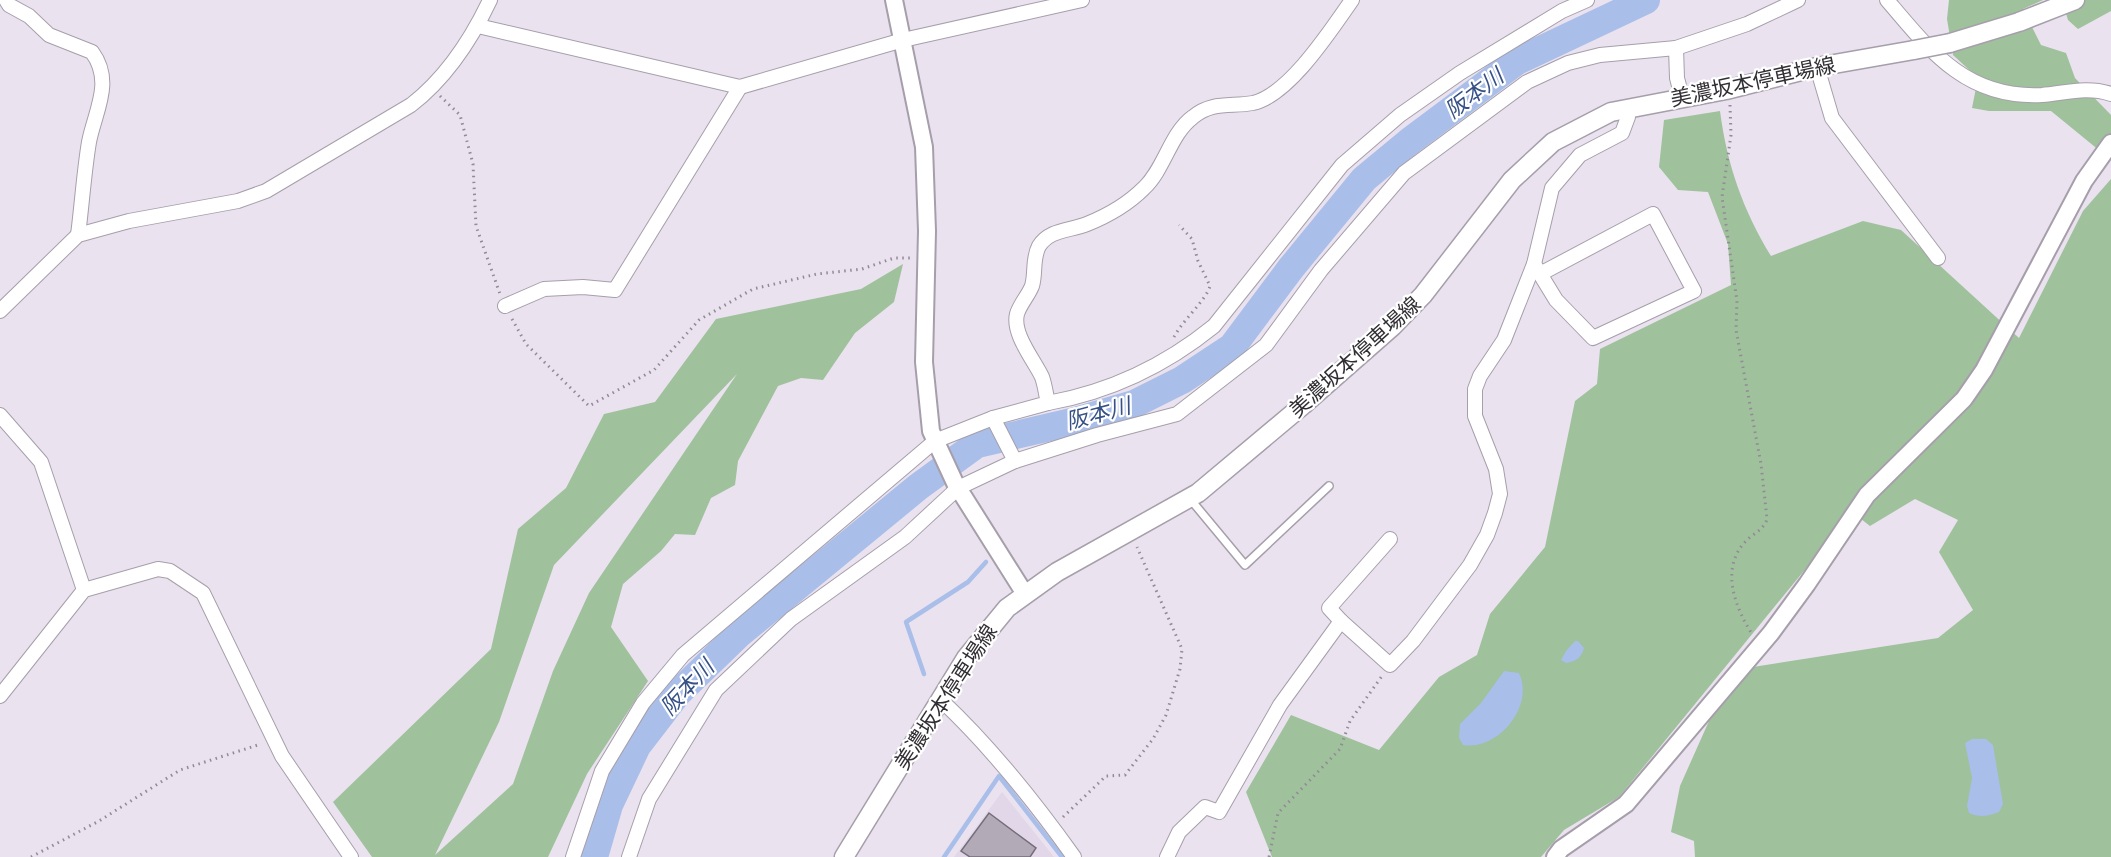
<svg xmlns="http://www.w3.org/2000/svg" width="2111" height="857" viewBox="0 0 2111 857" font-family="Jost,'Noto Sans JP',sans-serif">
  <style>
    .built { fill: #e2d6e9 }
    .forest { fill: #9fc19c; fill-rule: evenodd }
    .water { fill: #a9bee8 }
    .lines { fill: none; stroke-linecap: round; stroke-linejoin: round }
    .stream { stroke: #a9bee8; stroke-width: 4.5 }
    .river { stroke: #a9bee8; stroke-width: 28 }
    .building { fill: #b2aab6; stroke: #746d79; stroke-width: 1.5 }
    .service-casing { stroke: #a69fab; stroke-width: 10 }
    .minor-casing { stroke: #a69fab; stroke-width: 16 }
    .tertiary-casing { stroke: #a69fab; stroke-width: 20 }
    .secondary-casing { stroke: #a69fab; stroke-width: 21 }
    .path { stroke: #918b95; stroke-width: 3; stroke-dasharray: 1.5 4.5; stroke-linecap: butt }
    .service { stroke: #fff; stroke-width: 7 }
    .minor { stroke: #fff; stroke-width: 14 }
    .tertiary { stroke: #fff; stroke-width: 16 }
    .secondary { stroke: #fff; stroke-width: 18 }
    .secondary-bridge-casing { stroke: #a69fab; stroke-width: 21; stroke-linecap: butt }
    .secondary-bridge { stroke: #fff; stroke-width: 18 }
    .labels { text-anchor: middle; stroke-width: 4.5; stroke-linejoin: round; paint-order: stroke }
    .street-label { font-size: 21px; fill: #322f34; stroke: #fff }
    .water-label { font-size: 22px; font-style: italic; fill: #375186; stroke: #fff }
  </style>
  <rect width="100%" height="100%" fill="#eae2ef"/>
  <polygon class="built" points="1002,792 1054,857 954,857"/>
  <g class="forest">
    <polygon points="1949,0 2043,0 2023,9 2041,45 2066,53 2075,78 2111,115 2111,160 2051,111 1989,111 1972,108 1978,78 1953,55 1947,19"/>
    <polygon points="2062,0 2111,0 2111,11 2078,29 2068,20"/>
    <path d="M 1720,111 C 1727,165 1743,210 1771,256 L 1863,221 L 1901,230 L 2019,338 L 2083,211 L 2111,179 L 2111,857 L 1695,857 L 1694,841 L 1671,832 L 1680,786 L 1709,721 L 1753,667 L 1938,638 L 1973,610 L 1939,552 L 1958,520 L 1915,499 L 1870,526 L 1852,512 L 1619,797 L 1564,830 L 1541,857 L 1272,857 L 1246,792 L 1291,715 L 1379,750 L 1439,677 L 1477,655 L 1490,614 L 1545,547 L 1575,401 L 1597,384 L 1600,349 L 1731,285 L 1728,244 L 1708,192 L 1678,190 L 1659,167 L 1664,120 Z"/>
    <path d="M 903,264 L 894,302 L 855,333 L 823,380 L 801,378 L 778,386 L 738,461 L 735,485 L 711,498 L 695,535 L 675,534 L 661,551 L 623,584 L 611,627 L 648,681 L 587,774 L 548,857 L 372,857 L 333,802 L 491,649 L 518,529 L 566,488 L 604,414 L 655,402 L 716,319 L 861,289 ZM 737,374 L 589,593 L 553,671 L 513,784 L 435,855 L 499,722 L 554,565 Z"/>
  </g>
  <g class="water">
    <path d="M 1575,641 L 1578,641 L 1584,648 C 1581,658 1577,661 1566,663 L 1561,660 L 1566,651 Z"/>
    <path d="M 1504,671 L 1519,673 C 1535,706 1498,751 1463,745 L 1459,738 L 1460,724 L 1481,703 Z"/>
    <path d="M 1972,739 L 1986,739 L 1993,745 L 2003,804 L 1999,812 C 1989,816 1979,818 1969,813 L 1967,806 L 1972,778 L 1965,743 Z"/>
  </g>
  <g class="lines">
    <g class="stream">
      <polyline points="924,674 906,622 968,582 986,562"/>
      <polyline points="944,857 999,776 1062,857"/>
    </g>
    <polyline class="river" points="594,857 609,805 637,746 677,694 739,634 918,487 977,444 1072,422 1134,404 1182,380 1232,347 1291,268 1364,179 1410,141 1517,61 1646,0"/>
  </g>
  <polygon class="building" points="989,813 1036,848 1030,857 970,857 961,851"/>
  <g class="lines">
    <g class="service-casing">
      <polyline id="service" points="1191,500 1245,565 1329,486"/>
    </g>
    <g class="minor-casing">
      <g id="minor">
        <path d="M 6,0 L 9,5 L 29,16 L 49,35 L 92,52 C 114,82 95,111 89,142 C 84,172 82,204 78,235"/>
        <path d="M 1887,0 C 1931,52 1967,99 2042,95 C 2066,93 2087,86 2111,94"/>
        <polyline points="478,26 740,87 903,40 1082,0"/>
        <polyline points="1817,67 1832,118 1938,258"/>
        <polyline points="1682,97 1677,78 1676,48 1747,24 1798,0"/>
        <polyline points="1534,264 1556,300 1593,338 1694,291 1653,214 1540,274"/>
        <polyline points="505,306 544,289 583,287 615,290 740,87"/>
        <path d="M 0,311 L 78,235 L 129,221 L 238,201 L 266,191 L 411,105 C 446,78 471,40 490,0"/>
        <path d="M 1048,403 C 1109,392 1166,365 1214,326 L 1342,165 L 1400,115 L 1460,73 L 1562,11 L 1587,0"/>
        <polyline points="0,415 41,462 84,590"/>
        <polyline points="993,418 1015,461"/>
        <polyline points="1341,621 1329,608 1390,539"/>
        <polyline points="0,696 84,590 158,569 170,571 203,593 282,756 351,857"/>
        <path d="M 942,701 C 992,748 1034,801 1074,857"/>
        <path d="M 573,857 L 602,771 L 643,703 L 683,655 L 935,441 L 993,418 L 1048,403 C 1046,395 1045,385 1042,377 C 1034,360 1012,334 1017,314 C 1020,304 1028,296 1032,286 C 1036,273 1032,259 1039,246 C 1050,229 1070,231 1087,224 C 1107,216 1129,203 1144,188 C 1165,168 1170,134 1193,117 C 1212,101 1231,107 1253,103 C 1289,95 1331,30 1352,0"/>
        <polyline points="629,857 649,799 716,690 791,619 905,537 958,488 1015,461 1097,435 1177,414 1266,345 1321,270 1404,173 1527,82 1568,63 1600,55 1676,48"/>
        <polyline points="1167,857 1179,832 1205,807 1219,812 1280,705 1341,621 1390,665 1413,641 1470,565 1487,535 1495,513 1500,494 1496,469 1475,416 1475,389 1480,376 1504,340 1534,264 1552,188 1580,155 1622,133 1628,117 1627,109"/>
      </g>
    </g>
    <g class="tertiary-casing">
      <g id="tertiary">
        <polyline points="894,0 924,147 927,231 924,362 931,431 955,483 1025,594"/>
        <polyline points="1555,857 1561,849 1626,804 1771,633 1807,584 1867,495 1964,399 1984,370 2084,181 2111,143"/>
      </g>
    </g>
    <g class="secondary-casing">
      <g id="secondary">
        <polyline points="1950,43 2019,22 2075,0"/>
        <polyline points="844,857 966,658 1007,608 1057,572 1198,493 1303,405 1393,326 1423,295 1512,180 1553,142 1611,112 1726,90 1817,67 1914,50"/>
      </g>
    </g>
    <g class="path">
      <polyline points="440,96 460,115 473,164 476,226 500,294"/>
      <path d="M 1730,105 L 1731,135 L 1722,197 L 1737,301 L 1736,330 L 1761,464 L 1767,519 C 1764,530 1752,534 1745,542 C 1720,569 1735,607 1752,634"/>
      <polyline points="512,319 526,344 589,406 654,370 699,320 753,289 817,274 862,269 894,258 910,258"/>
      <path d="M 1174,337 C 1182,321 1207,299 1210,286 L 1198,261 L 1192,239 L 1179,225"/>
      <polyline points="1063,817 1106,776 1125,775 1153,739 1166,715 1180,669 1182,649 1137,547"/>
      <polyline points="31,857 99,821 180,770 261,744"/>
      <polyline points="1269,857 1278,813 1340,749 1350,721 1382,676"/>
    </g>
    <use href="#service" class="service"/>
    <use href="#minor" class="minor"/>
    <use href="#tertiary" class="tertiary"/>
    <use href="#secondary" class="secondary"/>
    <g class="secondary-bridge-casing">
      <polyline id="secondary-bridge" points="1914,50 1950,43"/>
    </g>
    <use href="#secondary-bridge" class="secondary-bridge"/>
  </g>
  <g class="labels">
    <g class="street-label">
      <text transform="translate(1753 82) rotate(-12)" y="7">美濃坂本停車場線</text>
      <text transform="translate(1355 357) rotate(-42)" y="7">美濃坂本停車場線</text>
      <text transform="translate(946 697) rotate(-57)" y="7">美濃坂本停車場線</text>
    </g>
    <g class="water-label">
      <text transform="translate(1474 93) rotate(-37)" y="8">阪本川</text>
      <text transform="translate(1098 413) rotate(-15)" y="8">阪本川</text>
      <text transform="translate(687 687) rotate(-47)" y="8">阪本川</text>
    </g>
  </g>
</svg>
